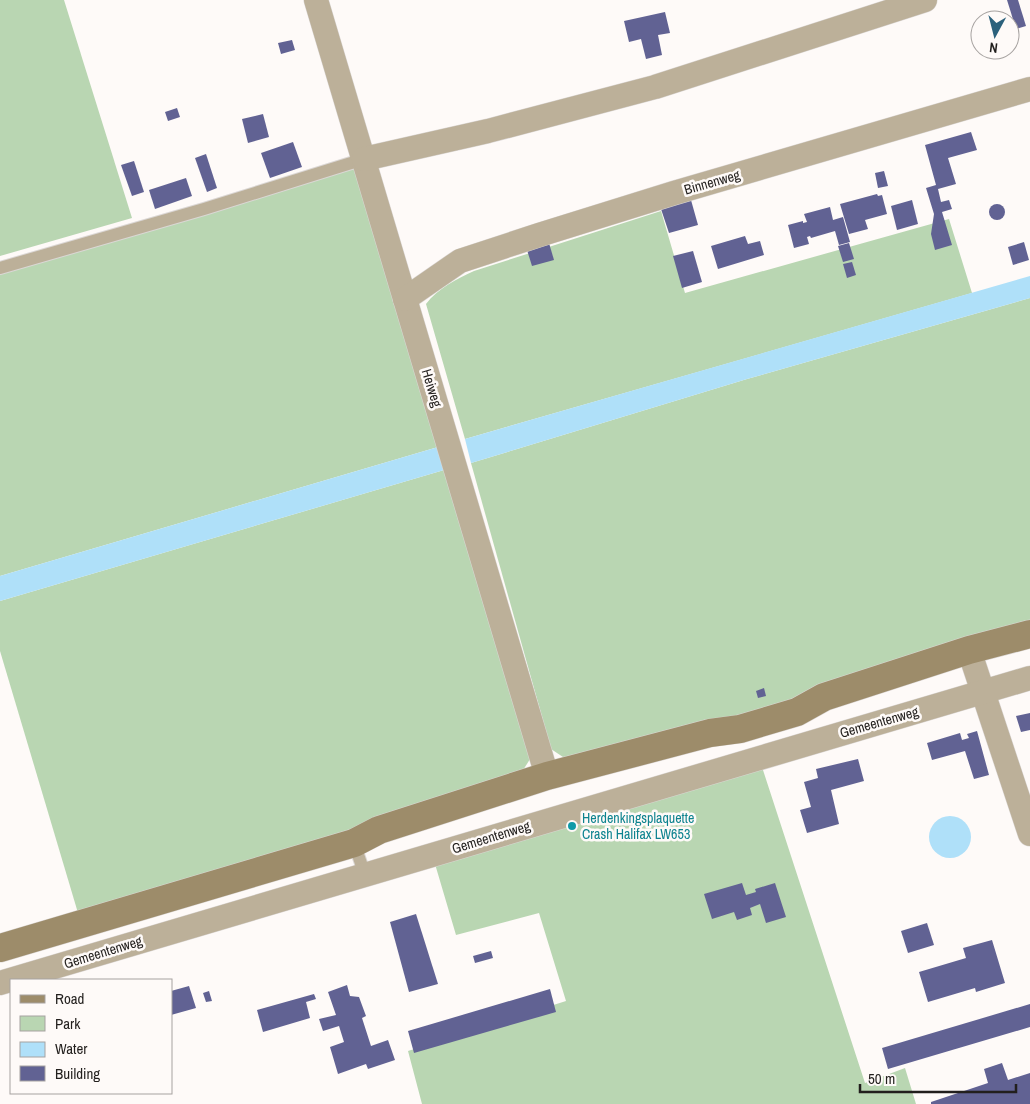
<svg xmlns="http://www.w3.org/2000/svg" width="1030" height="1104" viewBox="0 0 1030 1104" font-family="'Archivo Narrow',sans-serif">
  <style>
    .green { fill: #b9d6b2 }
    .water { fill: #afe0f9 }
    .building { fill: #616293 }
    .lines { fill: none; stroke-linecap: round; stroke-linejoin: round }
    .lane-casing { stroke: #dbd7d5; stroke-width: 14 }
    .street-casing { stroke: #dbd7d5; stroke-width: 25 }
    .secondary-casing { stroke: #dbd7d5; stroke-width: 29 }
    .lane { stroke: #bcb099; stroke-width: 12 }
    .street { stroke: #bcb099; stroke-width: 24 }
    .secondary { stroke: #9d8c6a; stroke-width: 28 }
    .culture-dot { fill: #0f9aa8; stroke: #fefaf8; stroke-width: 2 }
    .labels { text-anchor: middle; stroke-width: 5; stroke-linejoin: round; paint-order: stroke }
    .street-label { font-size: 14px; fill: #221f1d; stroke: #fefaf8 }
    .culture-label { font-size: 14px; fill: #0d838f; stroke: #fefaf8; text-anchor: start }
  </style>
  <rect width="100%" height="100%" fill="#fefaf8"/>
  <g class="green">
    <polygon points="0,0 64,0 132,218 0,256"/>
    <polygon points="354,168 438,447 0,576 0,269"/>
    <path d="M 661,211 L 685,293 L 949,219 L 972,293 L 465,439 L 426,304 C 438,288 457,279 474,271 Z"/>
    <polygon points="1030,298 1030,626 712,727 569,761 551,749 471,463 747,379"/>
    <polygon points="444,470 532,756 518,778 366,828 78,913 0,651 0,601"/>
    <polygon points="762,767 865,1083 905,1068 916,1104 422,1104 408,1051 566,1001 539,913 456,935 435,864"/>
  </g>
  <g class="water">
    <polygon points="1030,276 1030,298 747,379 471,463 465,439"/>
    <polygon points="438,447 444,470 0,601 0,576"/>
    <circle cx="950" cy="837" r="21"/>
  </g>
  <g class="building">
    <polygon points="1007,0 1018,0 1026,26 1016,29"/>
    <polygon points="665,12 670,33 658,35 662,55 646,59 641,39 629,42 624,21"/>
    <polygon points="292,40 295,50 281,54 278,43"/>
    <polygon points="177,108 180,117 168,121 165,112"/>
    <polygon points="263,114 269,137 248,143 242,119"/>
    <polygon points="971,132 977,150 948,158 956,184 938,189 941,202 949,200 952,209 942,212 952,245 935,250 931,234 934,214 926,188 936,185 925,145"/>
    <polygon points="293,142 302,167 270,178 261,153"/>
    <polygon points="206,154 217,188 207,192 195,158"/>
    <polygon points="134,161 144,192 132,196 121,165"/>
    <polygon points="884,171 888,186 878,188 875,173"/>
    <polygon points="186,178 192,196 155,209 149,190"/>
    <polygon points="877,194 878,196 882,195 887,214 865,220 868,229 849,234 840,204"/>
    <polygon points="691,200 698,225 669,233 661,209"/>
    <polygon points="912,200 918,224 897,230 891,206"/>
    <circle cx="997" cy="212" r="8"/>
    <polygon points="830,207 833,220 843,217 850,242 839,245 835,231 811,238 810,236 807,237 809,244 794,248 788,225 803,221 803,223 807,222 804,214"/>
    <polygon points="745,236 748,244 760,241 764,255 718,269 711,246"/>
    <polygon points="1024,242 1029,260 1013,265 1008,247"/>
    <polygon points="549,243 554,260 532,266 527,250"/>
    <polygon points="849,243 854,259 843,262 838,246"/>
    <polygon points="693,251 702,282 682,288 673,256"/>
    <polygon points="852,262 856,275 847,278 843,264"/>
    <polygon points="764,688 766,696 758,698 756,691"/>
    <polygon points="1030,713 1030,730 1021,732 1016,716"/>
    <polygon points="977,731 989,775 974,779 965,751 932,760 927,743 960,733 962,740 969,738 967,734"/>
    <polygon points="858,759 864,781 831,790 839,824 807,833 800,810 811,807 804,782 818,778 816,769"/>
    <polygon points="742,883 746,895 756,892 755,889 775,883 786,917 766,923 760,904 750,908 752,915 737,920 734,912 712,919 704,894"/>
    <polygon points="416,914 438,984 409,992 390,922"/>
    <polygon points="927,923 934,945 908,953 901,931"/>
    <polygon points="992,940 1005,983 976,992 975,988 928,1002 919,972 966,958 963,948"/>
    <polygon points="491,951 493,958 475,963 473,956"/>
    <polygon points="347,985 350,996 359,997 366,1016 362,1018 371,1046 388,1040 395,1060 368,1069 366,1064 338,1074 330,1047 344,1042 339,1026 323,1031 319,1019 336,1015 328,992"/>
    <polygon points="189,986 196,1008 171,1015 171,991"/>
    <polygon points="550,989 556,1012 414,1053 408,1031"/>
    <polygon points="209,991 212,1001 206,1002 203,993"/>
    <polygon points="314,994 316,999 306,1002 310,1018 263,1032 257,1010"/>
    <polygon points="1030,1004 1030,1027 888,1069 882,1048"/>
    <polygon points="1002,1063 1008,1080 1030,1073 1030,1104 931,1104 931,1102 988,1083 984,1069"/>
  </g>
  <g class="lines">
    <g class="lane-casing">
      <g id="lane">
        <polyline points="0,268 204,209 364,159"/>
        <polyline points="354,843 365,875"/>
      </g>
    </g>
    <g class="street-casing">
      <g id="street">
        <polyline points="316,0 547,776"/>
        <polyline points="364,159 488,131 655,87 925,0"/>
        <polyline points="405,299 460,261 539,235 674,193 1030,89"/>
        <polyline points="969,650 1030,834"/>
        <polyline points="0,983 1030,678"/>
      </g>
    </g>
    <g class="secondary-casing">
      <polyline id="secondary" points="0,948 354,843 379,830 547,776 710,733 740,729 797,712 824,697 969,650 1030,634"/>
    </g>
    <use href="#lane" class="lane"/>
    <use href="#street" class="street"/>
    <use href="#secondary" class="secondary"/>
  </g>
  <circle class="culture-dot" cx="572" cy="826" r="5"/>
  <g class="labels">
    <g class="street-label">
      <text transform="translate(712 182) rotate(-16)" y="5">Binnenweg</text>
      <text transform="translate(432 388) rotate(73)" y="5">Heiweg</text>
      <text transform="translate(879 722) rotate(-16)" y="5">Gemeentenweg</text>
      <text transform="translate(491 837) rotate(-17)" y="5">Gemeentenweg</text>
      <text transform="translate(103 952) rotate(-17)" y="5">Gemeentenweg</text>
    </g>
    <g class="culture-label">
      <text x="582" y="823">Herdenkingsplaquette<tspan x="582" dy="16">Crash Halifax LW653</tspan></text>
    </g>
  </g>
  <rect x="10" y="979" width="162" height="115" fill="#fefaf8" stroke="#a6a2a0"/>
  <rect x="20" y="995" width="25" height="8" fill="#9d8c6a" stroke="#a6a2a0"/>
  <text x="55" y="1004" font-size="15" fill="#221f1d">Road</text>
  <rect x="20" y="1016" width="25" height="15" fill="#b9d6b2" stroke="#a6a2a0"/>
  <text x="55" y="1029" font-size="15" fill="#221f1d">Park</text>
  <rect x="20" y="1042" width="25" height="15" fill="#afe0f9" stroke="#a6a2a0"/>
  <text x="55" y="1054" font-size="15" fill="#221f1d">Water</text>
  <rect x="20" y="1066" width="25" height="15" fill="#616293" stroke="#a6a2a0"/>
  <text x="55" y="1079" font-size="15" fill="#221f1d">Building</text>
  <g transform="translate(995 35) rotate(187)"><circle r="24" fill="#fefaf8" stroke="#a6a2a0"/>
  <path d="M0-4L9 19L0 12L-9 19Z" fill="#2b617c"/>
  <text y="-8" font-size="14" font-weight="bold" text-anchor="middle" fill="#221f1d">N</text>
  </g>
  <path d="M860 1084v8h156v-8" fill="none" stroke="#221f1d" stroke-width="2.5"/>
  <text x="868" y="1084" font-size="15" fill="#221f1d" stroke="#fefaf8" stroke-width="4" paint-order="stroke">50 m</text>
</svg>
